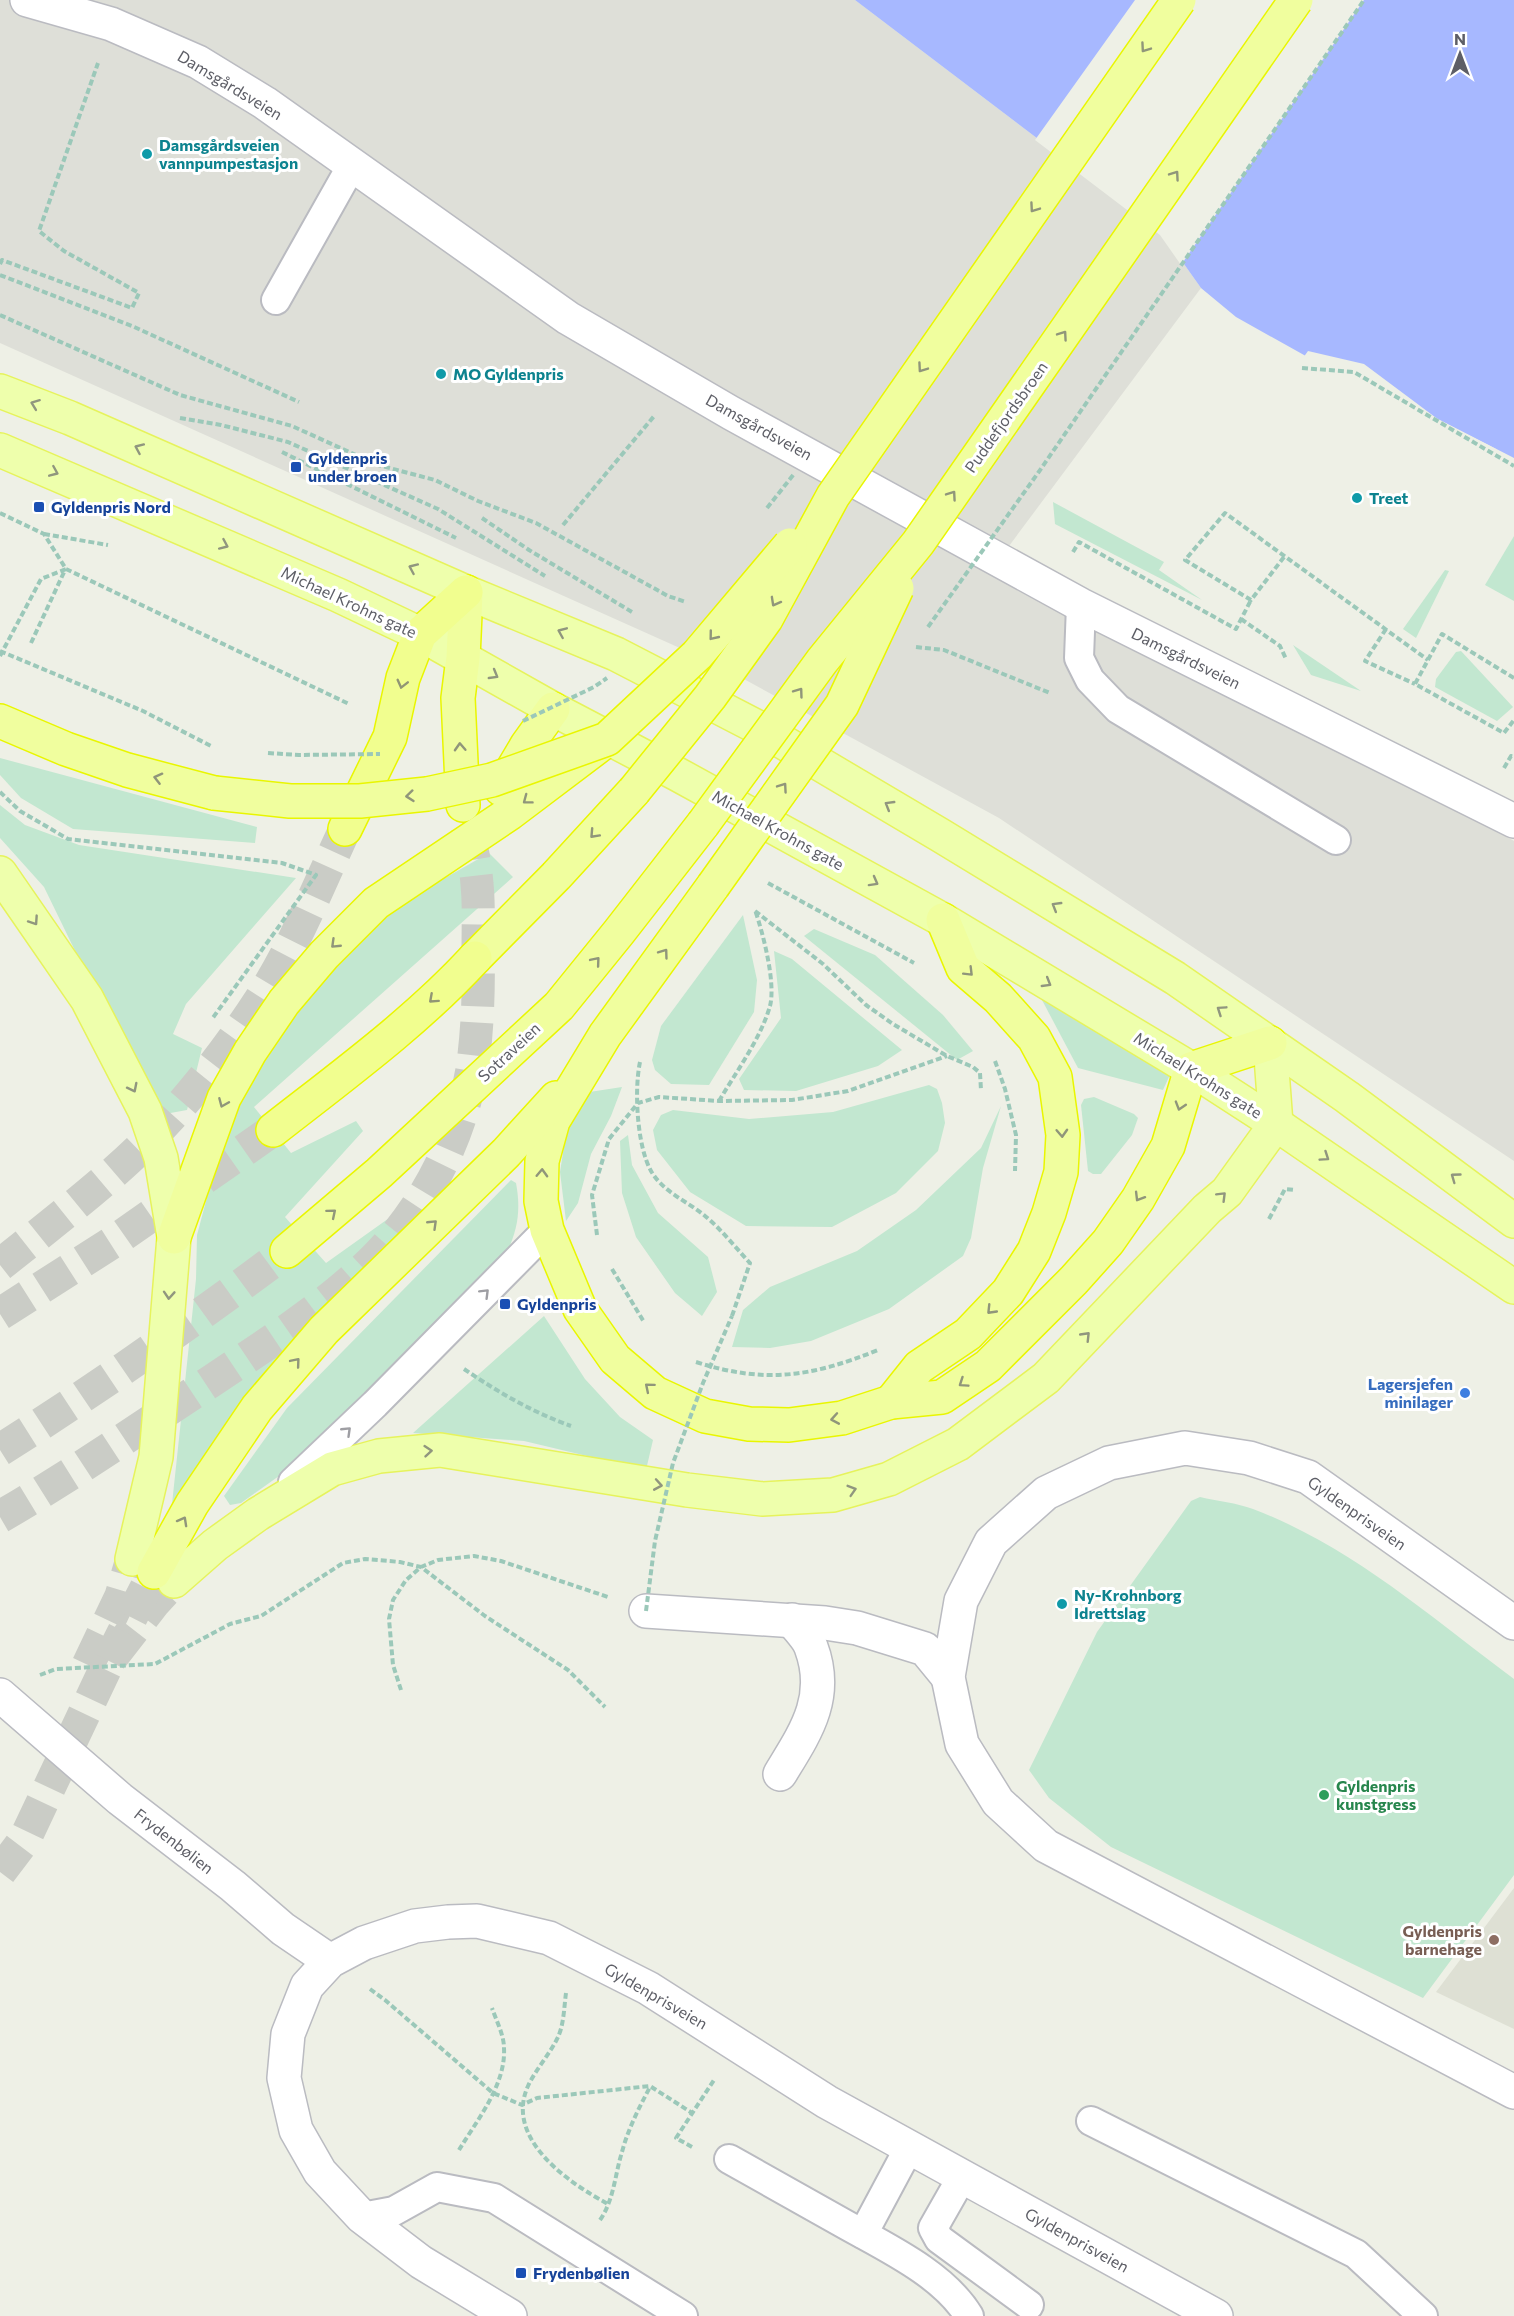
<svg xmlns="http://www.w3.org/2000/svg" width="1514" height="2316" viewBox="0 0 1514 2316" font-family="Commissioner,sans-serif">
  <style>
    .industrial { fill: #dedfd8 }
    .education { fill: #dee0d4 }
    .green { fill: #c2e7d0 }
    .water { fill: #a7b8ff }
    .pier { fill: #eef0e6 }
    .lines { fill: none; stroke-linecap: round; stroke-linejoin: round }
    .primary-tunnel { stroke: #caccc6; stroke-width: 33; stroke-dasharray: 33 16; stroke-linecap: butt }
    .trunk-tunnel { stroke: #caccc6; stroke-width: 33; stroke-dasharray: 33 16; stroke-linecap: butt }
    .motorway-tunnel { stroke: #caccc6; stroke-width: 33; stroke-dasharray: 33 16; stroke-linecap: butt }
    .service-casing { stroke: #babbc1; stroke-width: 32 }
    .minor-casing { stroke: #babbc1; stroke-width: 36 }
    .tertiary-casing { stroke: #babbc1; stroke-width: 36 }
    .primary-casing { stroke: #e6f35c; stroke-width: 36 }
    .trunk-casing { stroke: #e9f600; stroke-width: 36 }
    .motorway-casing { stroke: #e9f600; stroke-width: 36 }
    .path { stroke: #9bc8b9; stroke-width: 4; stroke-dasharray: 6 3; stroke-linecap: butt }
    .service { stroke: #fff; stroke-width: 28 }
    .minor { stroke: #fff; stroke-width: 33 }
    .tertiary { stroke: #fff; stroke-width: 33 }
    .primary { stroke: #eeffac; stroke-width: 33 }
    .trunk { stroke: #f0fe9e; stroke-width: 33 }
    .motorway { stroke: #f1fe8f; stroke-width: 33 }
    .trunk-bridge-casing { stroke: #e9f600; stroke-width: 36; stroke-linecap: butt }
    .path-bridge { stroke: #9bc8b9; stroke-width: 4; stroke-dasharray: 6 3; stroke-linecap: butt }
    .trunk-bridge { stroke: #f0fe9e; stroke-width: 33 }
    .oneway { stroke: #90967a }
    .oneway2 { stroke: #90967e }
    .oneway3 { stroke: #919674 }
    .oneway4 { stroke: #9e9ea3 }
    .culture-dot { fill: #0f9aa8; stroke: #fff; stroke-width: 2 }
    .transit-dot { fill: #1a4fb4; stroke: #fff; stroke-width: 2 }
    .shop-dot { fill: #3f7fe0; stroke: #fff; stroke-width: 2 }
    .leisure-dot { fill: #2e9e5b; stroke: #fff; stroke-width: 2 }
    .education-dot { fill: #8d6e63; stroke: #fff; stroke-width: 2 }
    .labels { text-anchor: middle; stroke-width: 6; stroke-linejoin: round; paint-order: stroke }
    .street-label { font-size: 16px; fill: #5d5e66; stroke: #fff }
    .culture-label { font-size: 16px; font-weight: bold; fill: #0d838f; stroke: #fff; text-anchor: start }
    .transit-label { font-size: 16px; font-weight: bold; fill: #164399; stroke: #fff; text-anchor: start }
    .shop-label { font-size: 16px; font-weight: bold; fill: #366cbe; stroke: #fff; text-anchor: end }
    .leisure-label { font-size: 16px; font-weight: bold; fill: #27864d; stroke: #fff; text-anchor: start }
    .education-label { font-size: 16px; font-weight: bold; fill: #785e54; stroke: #fff; text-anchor: end }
  </style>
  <rect width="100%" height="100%" fill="#eef0e6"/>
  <polygon class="industrial" points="0,0 855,0 1162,233 1201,288 1009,546 1514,841 1514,1161 999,818 720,666 0,343"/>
  <polygon class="education" points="1514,1888 1514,2029 1436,1992"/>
  <g class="green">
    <polygon points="1053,502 1164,562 1159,570 1202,600 1055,524"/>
    <polygon points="1514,536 1514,601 1485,585"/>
    <polygon points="1445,570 1449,571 1416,638 1403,629"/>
    <polygon points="1293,645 1361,691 1311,675"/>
    <polygon points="1461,651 1513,707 1497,721 1435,687 1436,679 1456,652"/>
    <polygon points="0,758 257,827 255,843 73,829 21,798 0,775"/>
    <polygon points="0,805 25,825 79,845 296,878 186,1004 173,1034 202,1048 187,1110 165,1114 100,1002 44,887 0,838"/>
    <polygon points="489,853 513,877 254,1107 291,1153 356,1121 363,1131 285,1217 326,1263 399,1211 412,1222 182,1506 172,1504 196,1279 197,1235 226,1126 260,1063 329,961 415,895"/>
    <polygon points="743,915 757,980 754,1012 709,1085 671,1084 655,1070 652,1060 661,1026"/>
    <polygon points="814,929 875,955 943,1015 973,1051 957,1060 804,936"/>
    <polygon points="774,951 792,959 902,1050 878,1066 796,1091 744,1090 739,1079 781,1018"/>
    <polygon points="1045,990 1174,1066 1163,1090 1078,1068 1042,1000"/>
    <polygon points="929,1085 937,1089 942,1103 945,1123 938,1151 896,1193 832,1227 746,1226 690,1192 657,1150 653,1130 661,1115 673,1110 749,1119 833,1112"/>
    <polygon points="622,1087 611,1116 591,1154 578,1203 566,1221 560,1172 567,1127 583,1093"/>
    <polygon points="1094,1097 1134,1114 1138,1118 1132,1135 1101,1174 1093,1174 1088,1171 1081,1105 1084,1099"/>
    <polygon points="1001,1106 983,1168 971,1238 963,1256 889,1309 811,1341 770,1348 732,1347 743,1310 770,1287 857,1251 916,1210 981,1148"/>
    <polygon points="628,1135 632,1165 658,1213 708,1257 717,1292 702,1316 675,1293 636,1237 622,1193 620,1141"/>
    <path d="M 511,1180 L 516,1183 C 522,1215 516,1236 501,1264 L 317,1449 L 241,1503 L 230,1505 L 224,1496 L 287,1408 Z"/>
    <polygon points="544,1316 585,1379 620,1417 653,1440 646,1470 524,1441 413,1433"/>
    <path d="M 1200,1497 C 1217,1501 1237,1503 1253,1509 C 1351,1546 1432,1618 1514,1679 L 1514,1875 L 1423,1998 L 1111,1847 L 1049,1798 L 1029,1770 L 1097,1632 L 1191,1501 Z"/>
  </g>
  <polygon class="water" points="855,0 1514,0 1514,458 1362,380 1329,369 1236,317 1201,288 1162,233"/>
  <g class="pier">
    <polygon points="1135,0 1364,0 1181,265 1160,235 1035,140"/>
    <polygon points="1308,351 1364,364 1439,420 1496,449 1494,451 1361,382 1328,372 1303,358"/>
  </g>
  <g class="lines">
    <g class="primary-tunnel">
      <polyline points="88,1665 121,1596 132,1559"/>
      <polyline points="0,1872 25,1839 109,1661 154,1603 174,1581"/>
    </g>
    <g class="trunk-tunnel">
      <path d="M 0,1450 C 99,1388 193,1321 287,1251"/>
      <path d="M 0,1517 C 72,1475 140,1428 210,1382 C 268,1343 330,1305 379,1254 C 428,1203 463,1132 473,1063 C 478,1024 479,984 478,945 C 478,925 479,904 477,884 C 475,858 468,831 463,805"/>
      <polyline points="109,1661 154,1572"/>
    </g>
    <g class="motorway-tunnel">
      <path d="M 0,1265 C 38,1235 76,1205 113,1173 C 170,1124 219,1063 260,1000 C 293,949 319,885 345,829"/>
      <polyline points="0,1314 113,1242 273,1130"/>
    </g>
    <g class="service-casing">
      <g id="service">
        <polyline points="276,300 352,165"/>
        <polyline points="1081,605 1079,658 1090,680 1118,709 1336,840"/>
        <polyline points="293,1482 375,1404 547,1230"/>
        <polyline points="1091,2121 1356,2254 1423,2316"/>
        <path d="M 729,2159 C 767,2180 804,2201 841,2222 C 883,2246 943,2273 969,2316"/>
        <polyline points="962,2177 933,2228 939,2239 1029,2305"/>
        <polyline points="362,2217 394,2211 437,2187 494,2198 683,2316"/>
        <polyline points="863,2234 909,2148"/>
      </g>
    </g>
    <g class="minor-casing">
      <g id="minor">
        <polyline points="646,1611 825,1623 857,1628 925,1649 948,1677"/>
        <polyline points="0,1695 120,1799 233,1886 283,1929 330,1961"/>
        <path d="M 780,1774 C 805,1733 830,1698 811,1647 C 808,1638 798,1629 792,1620"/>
      </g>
    </g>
    <g class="tertiary-casing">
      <g id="tertiary">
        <polyline points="27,0 111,24 198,62 265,103 568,318 731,413 1081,605 1514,821"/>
        <polyline points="1514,1623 1308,1477 1249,1458 1185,1448 1109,1463 1046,1493 991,1542 961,1601 948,1677 962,1744 998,1802 1046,1846 1514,2092"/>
        <polyline points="510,2316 421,2262 362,2217 320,2172 296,2130 284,2078 288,2034 307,1986 330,1961 364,1943 415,1926 448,1922 477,1921 549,1938 648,1988 827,2102 1216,2316"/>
      </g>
    </g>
    <g class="primary-casing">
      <g id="primary">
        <polyline points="0,391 70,418 466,592 616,654 761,729 940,835 1175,978 1347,1097 1514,1221"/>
        <polyline points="0,450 338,595 420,634 553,709 677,774 943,920 1191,1069 1276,1124 1514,1287"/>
        <polyline points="0,873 87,999 145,1111 161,1158 174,1237 156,1457 132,1559"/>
        <polyline points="174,1581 215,1545 258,1514 332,1469 379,1456 440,1450 687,1490 762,1499 833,1495 889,1479 958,1444 1046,1378 1207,1209 1227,1192 1276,1124 1270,1043"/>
      </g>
    </g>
    <g class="trunk-casing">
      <g id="trunk">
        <polyline points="0,721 66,749 127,770 214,793"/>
        <polyline points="501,789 527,745 553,709"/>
        <polyline points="463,805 458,698 463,658 466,592"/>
        <polyline points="713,886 605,1035 553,1121 542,1161 541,1201 547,1230 580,1309 615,1359 655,1393 705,1416 749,1424 789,1425 842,1418 891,1402 942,1397 988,1366 1074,1280 1108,1242 1138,1199 1168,1146 1191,1069 1270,1043"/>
        <polyline points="475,958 556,876 634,791"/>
        <polyline points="174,1237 224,1098 250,1052 284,1002 324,955 376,903 510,813 600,745"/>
        <polyline points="287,1251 379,1173 559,1006 619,932 703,824"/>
        <polyline points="891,1402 919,1367 968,1334 1008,1292 1034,1251 1049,1213 1061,1172 1063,1135 1055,1077 1034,1038 998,998 963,968 943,920"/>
        <polyline points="154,1572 192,1504 257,1408 324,1330 506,1153 556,1098"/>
      </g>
    </g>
    <g class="motorway-casing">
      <g id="motorway">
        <polyline points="345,829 390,737 403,678 420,634 466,592"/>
        <path d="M 273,1130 C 342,1076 416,1022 475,958"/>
      </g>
    </g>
    <g class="path">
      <polyline points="0,264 2,260 132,308 139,293 64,251 39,231 98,63"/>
      <polyline points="0,275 132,326 299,402"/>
      <polyline points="0,315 180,395 292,426 378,465 435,480 478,501 536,523 668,596 686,602"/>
      <polyline points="1302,368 1354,372 1514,466"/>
      <polyline points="180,418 221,425 288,442 438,509 545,576"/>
      <polyline points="282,452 456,538"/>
      <polyline points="0,513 44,534 66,569 349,704"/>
      <polyline points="482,518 529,550 632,612"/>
      <polyline points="563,525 655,415"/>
      <polyline points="44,534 108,545"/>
      <polyline points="1073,552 1079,542 1236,629 1251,600"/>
      <polyline points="1284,557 1251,600 1185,560 1225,513 1428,660"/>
      <polyline points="1241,619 1280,646 1286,659"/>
      <polyline points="1386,629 1365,661 1415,684"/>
      <polyline points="31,643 65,570"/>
      <polyline points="916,647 944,650 1050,693"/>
      <polyline points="0,651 143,711 211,746"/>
      <polyline points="0,656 41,579 66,569"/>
      <polyline points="1514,678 1442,634 1415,684 1504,733 1514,720"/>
      <polyline points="1504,768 1511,756 1514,757"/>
      <polyline points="0,792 20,811 68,839 282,863 316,875 212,1019"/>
      <polyline points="768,883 914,963"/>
      <polyline points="755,911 823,964 866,1005 893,1024 947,1056 973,1067 980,1073 981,1090"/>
      <polyline points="995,1061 1005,1089 1016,1135 1015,1171"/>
      <path d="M 640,1062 C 634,1090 637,1146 651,1171 C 663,1192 687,1201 705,1216 C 721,1229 735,1247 750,1263 L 732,1316"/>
      <path d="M 719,1101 C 736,1072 761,1038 770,1006 C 776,983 763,933 755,910"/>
      <polyline points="1269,1219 1285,1189 1295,1190"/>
      <polyline points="597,1235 592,1195 609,1139 638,1103 659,1097 719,1101 792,1100 848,1091 947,1056"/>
      <polyline points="612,1269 644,1322"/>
      <path d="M 696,1362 C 765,1384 811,1377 878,1350"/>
      <path d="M 464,1369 C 498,1392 532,1412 571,1426"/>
      <polyline points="40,1675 56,1669 155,1664 230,1624 261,1616 343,1563 365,1559 400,1562 421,1567 485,1616 568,1670 605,1707"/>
      <polyline points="401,1690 393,1665 389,1619 393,1600 406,1580 421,1567 438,1560 474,1556 501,1561 608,1597"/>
      <polyline points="370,1989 385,2000 493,2093 522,2105 537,2098 650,2086 692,2113"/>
      <path d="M 566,1993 C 564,2007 564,2026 557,2039 C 549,2055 536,2069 528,2086 C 504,2139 569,2183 608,2204"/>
      <polyline points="692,2147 676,2138 714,2080"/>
      <path d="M 459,2150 C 477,2120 506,2085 504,2048 C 504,2035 496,2020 492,2008"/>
      <path d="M 600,2220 C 614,2200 615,2174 622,2152 C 628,2129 639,2108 650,2087"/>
    </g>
    <use href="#service" class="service"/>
    <use href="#minor" class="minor"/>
    <use href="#tertiary" class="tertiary"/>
    <use href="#primary" class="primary"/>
    <use href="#trunk" class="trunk"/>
    <use href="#motorway" class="motorway"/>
    <g class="trunk-bridge-casing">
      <g id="trunk-bridge">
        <polyline points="634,791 710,697 766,619 833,496 1179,0"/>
        <polyline points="214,793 290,801 360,801 427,794 492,780 607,739 697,655 790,545"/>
        <polyline points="703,824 822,661 918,543 1296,0"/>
        <polyline points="713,886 842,705 897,588"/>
      </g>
    </g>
    <g class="path-bridge">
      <polyline points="767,508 794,474"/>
      <polyline points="928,627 1038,473 1364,0"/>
      <polyline points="523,721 594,687 607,678"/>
      <polyline points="268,753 299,755 380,754"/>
      <polyline points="646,1611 655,1541 673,1463 703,1383 732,1316"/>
    </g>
    <use href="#trunk-bridge" class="trunk-bridge"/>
  </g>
  <defs><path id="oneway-chevron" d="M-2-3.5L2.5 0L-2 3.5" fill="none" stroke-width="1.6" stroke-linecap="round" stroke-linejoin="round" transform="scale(1.5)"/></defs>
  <g class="oneway">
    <use href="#oneway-chevron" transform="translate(1145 48) rotate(125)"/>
    <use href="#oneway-chevron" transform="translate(1175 175) rotate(-55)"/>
    <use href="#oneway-chevron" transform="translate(1034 208) rotate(125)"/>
    <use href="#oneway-chevron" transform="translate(1063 335) rotate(-55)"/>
    <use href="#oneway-chevron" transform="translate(922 368) rotate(125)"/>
    <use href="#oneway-chevron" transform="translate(952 495) rotate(-55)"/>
    <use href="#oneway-chevron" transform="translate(775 602) rotate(119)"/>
    <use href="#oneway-chevron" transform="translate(713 636) rotate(129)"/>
    <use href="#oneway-chevron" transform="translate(799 692) rotate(-54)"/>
    <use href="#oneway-chevron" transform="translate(460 747) rotate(-93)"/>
    <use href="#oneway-chevron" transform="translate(158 778) rotate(-166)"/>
    <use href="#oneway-chevron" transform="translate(783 787) rotate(-55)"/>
    <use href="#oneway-chevron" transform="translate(410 796) rotate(174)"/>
    <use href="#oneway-chevron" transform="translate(527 800) rotate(143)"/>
    <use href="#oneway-chevron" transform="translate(594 834) rotate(133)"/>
    <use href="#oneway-chevron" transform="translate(335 944) rotate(136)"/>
    <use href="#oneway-chevron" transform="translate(664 953) rotate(-54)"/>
    <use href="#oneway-chevron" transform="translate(596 961) rotate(-50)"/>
    <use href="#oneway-chevron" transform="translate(969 972) rotate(45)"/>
    <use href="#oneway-chevron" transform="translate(223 1103) rotate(113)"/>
    <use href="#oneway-chevron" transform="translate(1180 1106) rotate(107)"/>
    <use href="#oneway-chevron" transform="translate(1062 1133) rotate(87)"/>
    <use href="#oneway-chevron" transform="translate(542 1173) rotate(-88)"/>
    <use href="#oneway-chevron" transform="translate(1139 1197) rotate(121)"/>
    <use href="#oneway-chevron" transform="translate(332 1213) rotate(-40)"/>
    <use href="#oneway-chevron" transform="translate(433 1224) rotate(-44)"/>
    <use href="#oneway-chevron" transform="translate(991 1310) rotate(134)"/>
    <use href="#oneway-chevron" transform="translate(296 1362) rotate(-50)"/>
    <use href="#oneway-chevron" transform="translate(963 1383) rotate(146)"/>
    <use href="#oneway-chevron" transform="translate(649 1387) rotate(-140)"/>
    <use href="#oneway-chevron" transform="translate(835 1419) rotate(170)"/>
    <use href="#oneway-chevron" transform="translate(183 1521) rotate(-61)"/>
  </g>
  <g class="oneway2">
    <use href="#oneway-chevron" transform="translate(35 404) rotate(-159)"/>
    <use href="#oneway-chevron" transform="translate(139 448) rotate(-156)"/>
    <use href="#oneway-chevron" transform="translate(54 472) rotate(23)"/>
    <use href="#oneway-chevron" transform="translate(224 545) rotate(24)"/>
    <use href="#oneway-chevron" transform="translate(413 568) rotate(-156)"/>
    <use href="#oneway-chevron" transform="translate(562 632) rotate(-157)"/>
    <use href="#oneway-chevron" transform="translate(494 675) rotate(30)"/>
    <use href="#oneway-chevron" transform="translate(889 805) rotate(-149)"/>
    <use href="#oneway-chevron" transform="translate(874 882) rotate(29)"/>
    <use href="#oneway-chevron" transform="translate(1056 906) rotate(-149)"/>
    <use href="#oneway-chevron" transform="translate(34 921) rotate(56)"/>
    <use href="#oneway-chevron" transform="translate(1047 983) rotate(31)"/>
    <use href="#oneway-chevron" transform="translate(1221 1010) rotate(-146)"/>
    <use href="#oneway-chevron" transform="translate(133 1088) rotate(63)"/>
    <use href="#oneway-chevron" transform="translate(1325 1157) rotate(34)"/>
    <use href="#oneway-chevron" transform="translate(1455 1177) rotate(-144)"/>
    <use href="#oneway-chevron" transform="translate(1222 1196) rotate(-45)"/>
    <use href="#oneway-chevron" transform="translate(169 1295) rotate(94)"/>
    <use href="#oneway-chevron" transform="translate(1086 1336) rotate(-46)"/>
    <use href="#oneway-chevron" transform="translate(428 1451) rotate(-5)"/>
    <use href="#oneway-chevron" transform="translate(658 1485) rotate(10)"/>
    <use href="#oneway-chevron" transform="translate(852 1490) rotate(-17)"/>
  </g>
  <g class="oneway3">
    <use href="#oneway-chevron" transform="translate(402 684) rotate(104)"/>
    <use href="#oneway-chevron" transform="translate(433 999) rotate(138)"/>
  </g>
  <g class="oneway4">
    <use href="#oneway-chevron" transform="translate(485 1293) rotate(-45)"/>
    <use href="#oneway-chevron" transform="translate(347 1431) rotate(-44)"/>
  </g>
  <g class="culture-dot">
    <circle cx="147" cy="154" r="6"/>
    <circle cx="441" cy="374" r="6"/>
    <circle cx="1357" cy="498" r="6"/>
    <circle cx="1062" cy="1604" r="6"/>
  </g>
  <g class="transit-dot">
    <rect x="290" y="461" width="12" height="12" rx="3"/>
    <rect x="33" y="501" width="12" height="12" rx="3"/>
    <rect x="499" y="1298" width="12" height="12" rx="3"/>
    <rect x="515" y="2267" width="12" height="12" rx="3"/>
  </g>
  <circle class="shop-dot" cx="1465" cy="1393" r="6"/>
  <circle class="leisure-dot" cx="1324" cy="1795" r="6"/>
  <circle class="education-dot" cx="1494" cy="1940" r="6"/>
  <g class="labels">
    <g class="street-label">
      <text transform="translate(230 85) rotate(31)" y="6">Damsgårdsveien</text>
      <text transform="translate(1006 417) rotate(-55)" y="6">Puddefjordsbroen</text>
      <text transform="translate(759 427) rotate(29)" y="6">Damsgårdsveien</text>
      <text transform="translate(349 602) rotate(25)" y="6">Michael Krohns gate</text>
      <text transform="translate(1186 658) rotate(26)" y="6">Damsgårdsveien</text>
      <text transform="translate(778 830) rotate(29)" y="6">Michael Krohns gate</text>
      <text transform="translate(509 1052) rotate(-43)" y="6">Sotraveien</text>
      <text transform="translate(1198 1075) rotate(32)" y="6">Michael Krohns gate</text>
      <text transform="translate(1357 1513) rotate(35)" y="6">Gyldenprisveien</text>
      <text transform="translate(174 1841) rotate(38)" y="6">Frydenbølien</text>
      <text transform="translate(656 1996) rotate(30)" y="6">Gyldenprisveien</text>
      <text transform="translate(1077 2240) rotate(29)" y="6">Gyldenprisveien</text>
    </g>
    <g class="culture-label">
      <text x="159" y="151">Damsgårdsveien<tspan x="159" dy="18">vannpumpestasjon</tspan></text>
      <text x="453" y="380">MO Gyldenpris</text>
      <text x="1369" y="504">Treet</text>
      <text x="1074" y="1601">Ny-Krohnborg<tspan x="1074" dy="18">Idrettslag</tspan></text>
    </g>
    <g class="transit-label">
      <text x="308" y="464">Gyldenpris<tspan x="308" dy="18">under broen</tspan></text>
      <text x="51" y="513">Gyldenpris Nord</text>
      <text x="517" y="1310">Gyldenpris</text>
      <text x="533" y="2279">Frydenbølien</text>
    </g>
    <g class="shop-label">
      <text x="1453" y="1390">Lagersjefen<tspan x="1453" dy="18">minilager</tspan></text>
    </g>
    <g class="leisure-label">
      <text x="1336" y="1792">Gyldenpris<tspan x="1336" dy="18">kunstgress</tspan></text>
    </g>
    <g class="education-label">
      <text x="1482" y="1937">Gyldenpris<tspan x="1482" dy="18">barnehage</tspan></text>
    </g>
  </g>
  <g transform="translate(1460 54)" stroke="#ffffff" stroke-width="4.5" paint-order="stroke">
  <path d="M0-4.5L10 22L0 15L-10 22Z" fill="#5d5e66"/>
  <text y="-9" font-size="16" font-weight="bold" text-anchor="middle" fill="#5d5e66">N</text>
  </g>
</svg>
